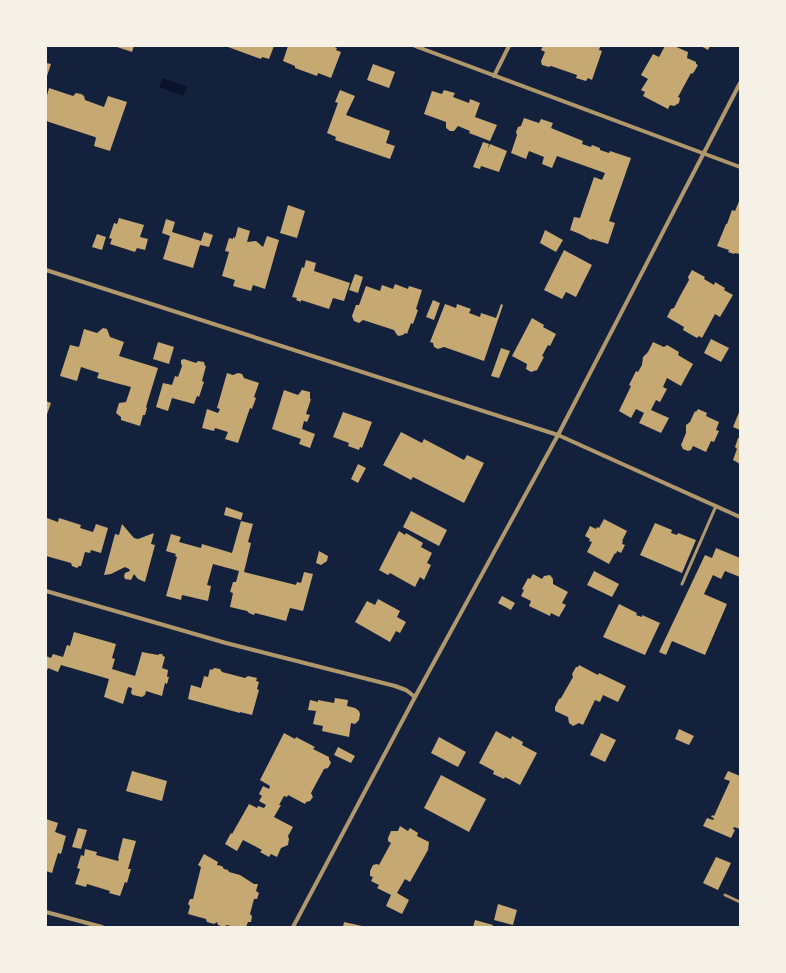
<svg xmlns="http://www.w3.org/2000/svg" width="786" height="973" viewBox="0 0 786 973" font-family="'Source Serif 4',serif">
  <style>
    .water { fill: #0b132b }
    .building { fill: #c6a872 }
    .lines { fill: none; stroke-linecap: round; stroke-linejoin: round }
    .service { stroke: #b1986c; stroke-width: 3 }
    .minor { stroke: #b1986c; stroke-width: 4 }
  </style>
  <rect width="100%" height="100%" fill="#14213d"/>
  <polygon class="water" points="163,78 187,87 183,96 159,87"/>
  <g class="building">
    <polygon points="114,46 134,46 132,52"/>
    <polygon points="228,46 274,46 269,59 262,57 261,59 228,47"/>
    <polygon points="288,46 332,46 337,48 336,50 341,52 331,78 318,73 317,76 295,68 295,66 283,61"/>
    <polygon points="543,46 598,46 600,47 599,50 602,51 592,80 588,78 586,81 576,78 577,75 551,66 549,67 542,65 541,61 545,52 541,50"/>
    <polygon points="665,46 674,46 688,52 687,58 696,62 696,64 698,65 694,72 692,74 691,73 678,97 680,98 679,103 674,106 670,105 668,109 643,96 645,92 641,90 648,79 641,75 653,54 659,57"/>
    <polygon points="701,46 710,46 708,50"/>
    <polygon points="46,63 51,64 46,79"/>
    <polygon points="373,64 395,72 389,88 367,80"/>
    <polygon points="49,88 73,96 76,93 81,94 84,96 85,100 104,107 108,96 127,102 110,151 94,146 96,138 95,137 46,121 46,99"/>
    <polygon points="340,90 355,96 346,115 390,131 386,143 395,146 390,159 335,140 336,137 327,133 338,103 335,102"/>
    <polygon points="444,90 455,93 453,97 469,103 470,99 480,103 475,117 497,125 490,141 469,133 470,131 458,126 454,131 450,131 446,128 446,122 424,114 432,91 442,94"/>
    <polygon points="524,118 539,123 541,119 553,123 551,128 583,141 582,144 591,147 592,145 600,148 600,150 609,153 610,151 631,158 609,221 615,223 608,244 592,239 591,240 580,234 570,230 574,217 580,218 594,177 602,180 605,173 557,156 552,168 542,164 544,157 529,151 526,159 511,153 517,135 516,132 518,127 521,126"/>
    <polygon points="483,142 489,144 488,149 490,144 507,151 499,172 481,166 480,169 473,167"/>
    <polygon points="740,199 740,254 735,253 734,254 728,252 729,250 717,246 726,224 727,224 732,210 735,211"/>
    <polygon points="288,205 305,211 297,238 280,233"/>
    <polygon points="119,218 144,225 140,237 148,239 145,250 137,248 135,252 110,244 112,239 109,238 114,223 117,224"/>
    <polygon points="166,219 175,222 172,232 201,241 204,232 213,235 209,247 200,245 193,268 163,259 170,236 162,233"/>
    <polygon points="238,227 250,231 247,242 256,241 263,247 267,236 279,240 265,289 253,285 251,291 233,286 235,280 222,276 229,252 225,251 229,238 233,239 233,237 235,238"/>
    <polygon points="545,230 563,240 556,252 540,243"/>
    <polygon points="97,234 106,237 102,250 92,247"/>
    <polygon points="564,250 592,265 576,297 566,292 562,299 544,290"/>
    <polygon points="306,260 316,263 314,271 350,283 344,301 333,298 329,309 301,300 301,302 296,300 297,298 292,297 302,267 304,268"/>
    <polygon points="692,270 705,277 704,279 714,285 715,282 725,288 724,290 733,295 720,317 715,314 702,338 699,336 697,338 683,330 684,327 667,317 671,309 674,308 680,296 689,280 688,277"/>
    <polygon points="355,274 363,277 358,293 349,290"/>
    <polygon points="395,284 408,289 409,286 422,290 416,309 418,310 413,324 411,323 407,334 405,333 403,335 399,336 397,335 394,330 363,320 359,323 354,321 352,316 356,305 359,305 366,286 380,291 382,285 393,289"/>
    <polygon points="433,300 440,303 434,320 426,317"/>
    <polygon points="445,304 456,308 457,304 471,309 469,313 480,317 481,313 496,318 501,304 503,305 484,361 444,347 438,349 434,347 433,343 430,342"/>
    <polygon points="532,318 544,325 543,327 556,334 550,346 548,345 542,356 544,357 537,370 531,372 526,369 527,364 512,356"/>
    <polygon points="103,328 107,329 110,337 124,342 119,356 158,368 146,407 147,408 145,415 143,415 140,426 121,420 121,417 116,413 119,403 126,402 131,387 97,378 99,373 81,367 77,381 60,376 70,345 79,347 84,329 97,333"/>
    <polygon points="711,339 729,348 721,362 704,353"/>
    <polygon points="158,342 174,347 169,364 153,359"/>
    <polygon points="653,342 664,347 667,345 679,352 678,355 693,364 681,386 667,378 663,387 667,389 660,402 656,400 651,410 669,418 661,433 639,423 644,413 636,409 631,418 619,411 631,386 629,385 636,371 638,372 642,365 643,357 648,352"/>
    <polygon points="501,348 510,351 499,378 491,376"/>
    <polygon points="184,359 196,363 198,361 204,362 205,366 206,366 202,381 204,382 199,397 197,396 194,404 172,398 168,411 156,407 163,383 172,385 175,376 178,377 182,366 181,363 181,360"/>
    <polygon points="227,373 233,375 238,373 242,374 244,378 259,383 254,397 256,398 252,409 250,408 238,443 225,439 228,432 215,428 214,431 202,428 207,409 218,413 220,409 217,408"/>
    <polygon points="284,390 298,395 302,390 310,392 310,399 311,399 306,414 310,415 307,422 304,421 302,429 315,434 310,448 299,444 301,439 272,429"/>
    <polygon points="46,401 51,403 46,417"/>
    <polygon points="698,409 707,413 706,416 719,422 716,430 719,431 714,442 711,441 706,452 693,446 691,450 688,451 683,449 681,445 686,433 686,425 690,422 695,411 696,412"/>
    <polygon points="740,410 740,430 733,427"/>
    <polygon points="343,412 372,422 362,448 360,447 359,450 348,446 349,443 333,437"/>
    <polygon points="401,432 422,443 424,439 464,460 467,455 484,463 464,503 413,477 411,480 383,465"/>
    <polygon points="738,438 740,438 740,464 733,460 737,449 735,447"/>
    <polygon points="358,464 366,468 358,483 351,479"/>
    <polygon points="226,507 243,513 241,520 224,515"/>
    <polygon points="411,511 447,530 439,546 403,527"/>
    <polygon points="47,518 58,522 59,518 81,525 80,528 93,532 96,524 108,528 101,553 91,550 90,553 85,552 81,566 79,566 77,568 72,566 71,563 46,556 46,520"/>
    <polygon points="604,519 627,531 622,541 623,541 622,544 625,545 621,553 617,551 616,554 615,553 609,564 587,552 592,542 589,541 590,539 585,536 590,526 596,529 597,527 599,528"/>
    <polygon points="241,521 253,524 248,542 251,543 244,572 296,585 297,582 301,583 304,572 313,574 303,611 290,608 286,621 255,613 254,615 249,613 247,611 230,607 233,593 230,592 233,582 236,582 239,571 213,564 207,585 211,586 208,601 182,595 181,600 166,596 177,557 175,556 176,554 166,551 171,534 181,537 179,542 201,548 202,544 232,553"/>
    <polygon points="655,523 672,530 671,533 677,535 678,533 696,540 682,573 640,555"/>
    <polygon points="122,524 134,538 138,539 154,533 151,544 155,545 145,582 138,579 134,574 131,580 125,579 124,576 125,573 130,571 129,569 125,567 111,574 104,575 115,534 119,535"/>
    <polygon points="399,531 405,535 406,533 423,543 421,547 432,553 427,563 431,565 424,580 420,577 415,587 390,573 388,575 379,570"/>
    <polygon points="716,548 740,558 740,577 725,571 721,579 713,575 704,594 727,604 705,655 672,641 666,655 659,652 705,555 712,558"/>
    <polygon points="319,551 328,556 327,561 321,565 316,563"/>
    <polygon points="594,571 619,584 612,597 587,585"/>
    <polygon points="533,574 542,579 544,576 550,575 553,579 553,584 568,592 562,603 566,605 559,617 551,613 550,616 529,606 531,601 521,596 524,590 522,589 528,578 530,579"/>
    <polygon points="502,596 515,603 511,610 498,603"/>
    <polygon points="378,599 400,611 397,617 406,622 400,633 396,631 390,642 355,622 367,601 375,605"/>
    <polygon points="619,604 637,613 636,615 642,617 642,615 660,623 645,655 603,637"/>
    <polygon points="74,632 116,644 112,658 115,659 112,669 135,676 142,652 158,655 159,654 162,654 163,656 165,657 162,668 168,670 167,677 169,677 167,684 165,683 162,696 146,691 145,695 142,697 133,695 131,693 132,688 128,687 123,704 104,697 109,679 61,665 58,672 48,668 46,673 46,656 51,658 53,654 63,657 67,645 70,646"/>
    <polygon points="579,665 598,675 599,673 626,686 618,702 603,695 600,702 595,700 583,725 579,723 573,726 569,723 568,717 555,711 555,707 559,699 561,698 573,677 572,674 576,667 578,667"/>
    <polygon points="214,668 220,669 222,672 245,678 248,676 257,678 256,681 259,682 257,689 259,690 252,715 240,712 240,713 188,699 191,685 201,688 204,676 208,677 210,669 212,670"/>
    <polygon points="335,698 348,700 347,706 355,708 359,711 360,714 359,720 355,724 351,723 349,737 322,731 323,726 313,724 316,711 308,710 310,700 318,702 318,700 334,703"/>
    <polygon points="679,729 694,736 689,745 675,739"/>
    <polygon points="496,731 511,739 512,736 523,742 522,745 537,753 520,785 505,777 504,779 493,774 494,771 479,763"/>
    <polygon points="284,733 295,739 296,737 315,747 313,749 329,757 329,759 331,763 328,768 324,769 311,793 313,797 310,801 306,802 305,804 288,795 287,797 284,796 279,805 281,805 274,817 293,827 288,836 289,839 288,845 281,848 277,857 271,854 269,857 260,852 262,850 243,840 237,851 225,844 231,833 232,834 249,804 257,808 258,806 264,808 266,805 259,801 262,796 259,794 263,786 269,789 270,786 260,780"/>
    <polygon points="601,733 616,740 605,762 590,755"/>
    <polygon points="439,737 466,752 458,767 431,753"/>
    <polygon points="338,747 355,756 351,763 334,755"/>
    <polygon points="132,771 167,781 162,801 126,791"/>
    <polygon points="728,771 740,776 740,829 734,827 733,829 735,830 731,838 703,826 707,818 713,820 714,818 711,817 712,815 714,816 730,781 724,779"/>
    <polygon points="441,775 486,799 469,832 424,808"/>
    <polygon points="46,819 58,823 55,832 66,836 61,854 58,853 52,873 46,871"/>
    <polygon points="400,826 408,831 410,828 418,833 417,836 429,842 428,850 410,882 405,879 397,893 409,900 402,914 386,906 391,895 377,888 379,885 371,881 373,877 370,876 370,871 373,865 377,864 379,865 391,843 388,841 388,838 391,831 398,831"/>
    <polygon points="78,828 87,830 81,849 72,847"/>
    <polygon points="123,838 136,841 128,869 131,869 127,883 125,882 120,896 109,893 110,891 87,884 86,887 75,884 80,869 77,868 81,855 84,856 85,849 97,852 96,855 118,861 119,859 118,858"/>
    <polygon points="204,854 218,862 217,865 222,866 224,869 228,870 229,872 240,875 254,884 258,884 256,891 259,893 257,899 254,899 250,914 252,916 251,922 248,922 246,927 234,927 227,925 224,927 218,925 217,922 214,924 207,922 206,919 188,914 190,906 188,904 190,899 193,899 201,867 198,865"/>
    <polygon points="716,857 731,863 718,890 703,883"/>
    <polygon points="498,904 517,910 513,925 494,920"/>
    <polygon points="475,920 493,925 492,927 473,927"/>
    <polygon points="344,922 362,926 362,927 343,927"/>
  </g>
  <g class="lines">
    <g class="service">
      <polyline points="682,584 716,506"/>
      <polyline points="725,895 740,902"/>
    </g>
    <g class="minor">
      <polyline points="415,46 740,167"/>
      <polyline points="494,76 509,46"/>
      <polyline points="46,270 558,435 740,517"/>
      <polyline points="46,591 226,643 395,686 406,690 415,697"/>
      <polyline points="46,912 102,927"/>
      <polyline points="293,927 415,697 558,435 740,83"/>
    </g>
  </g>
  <rect width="786" height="973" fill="none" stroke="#f6f1e7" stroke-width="94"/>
</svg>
